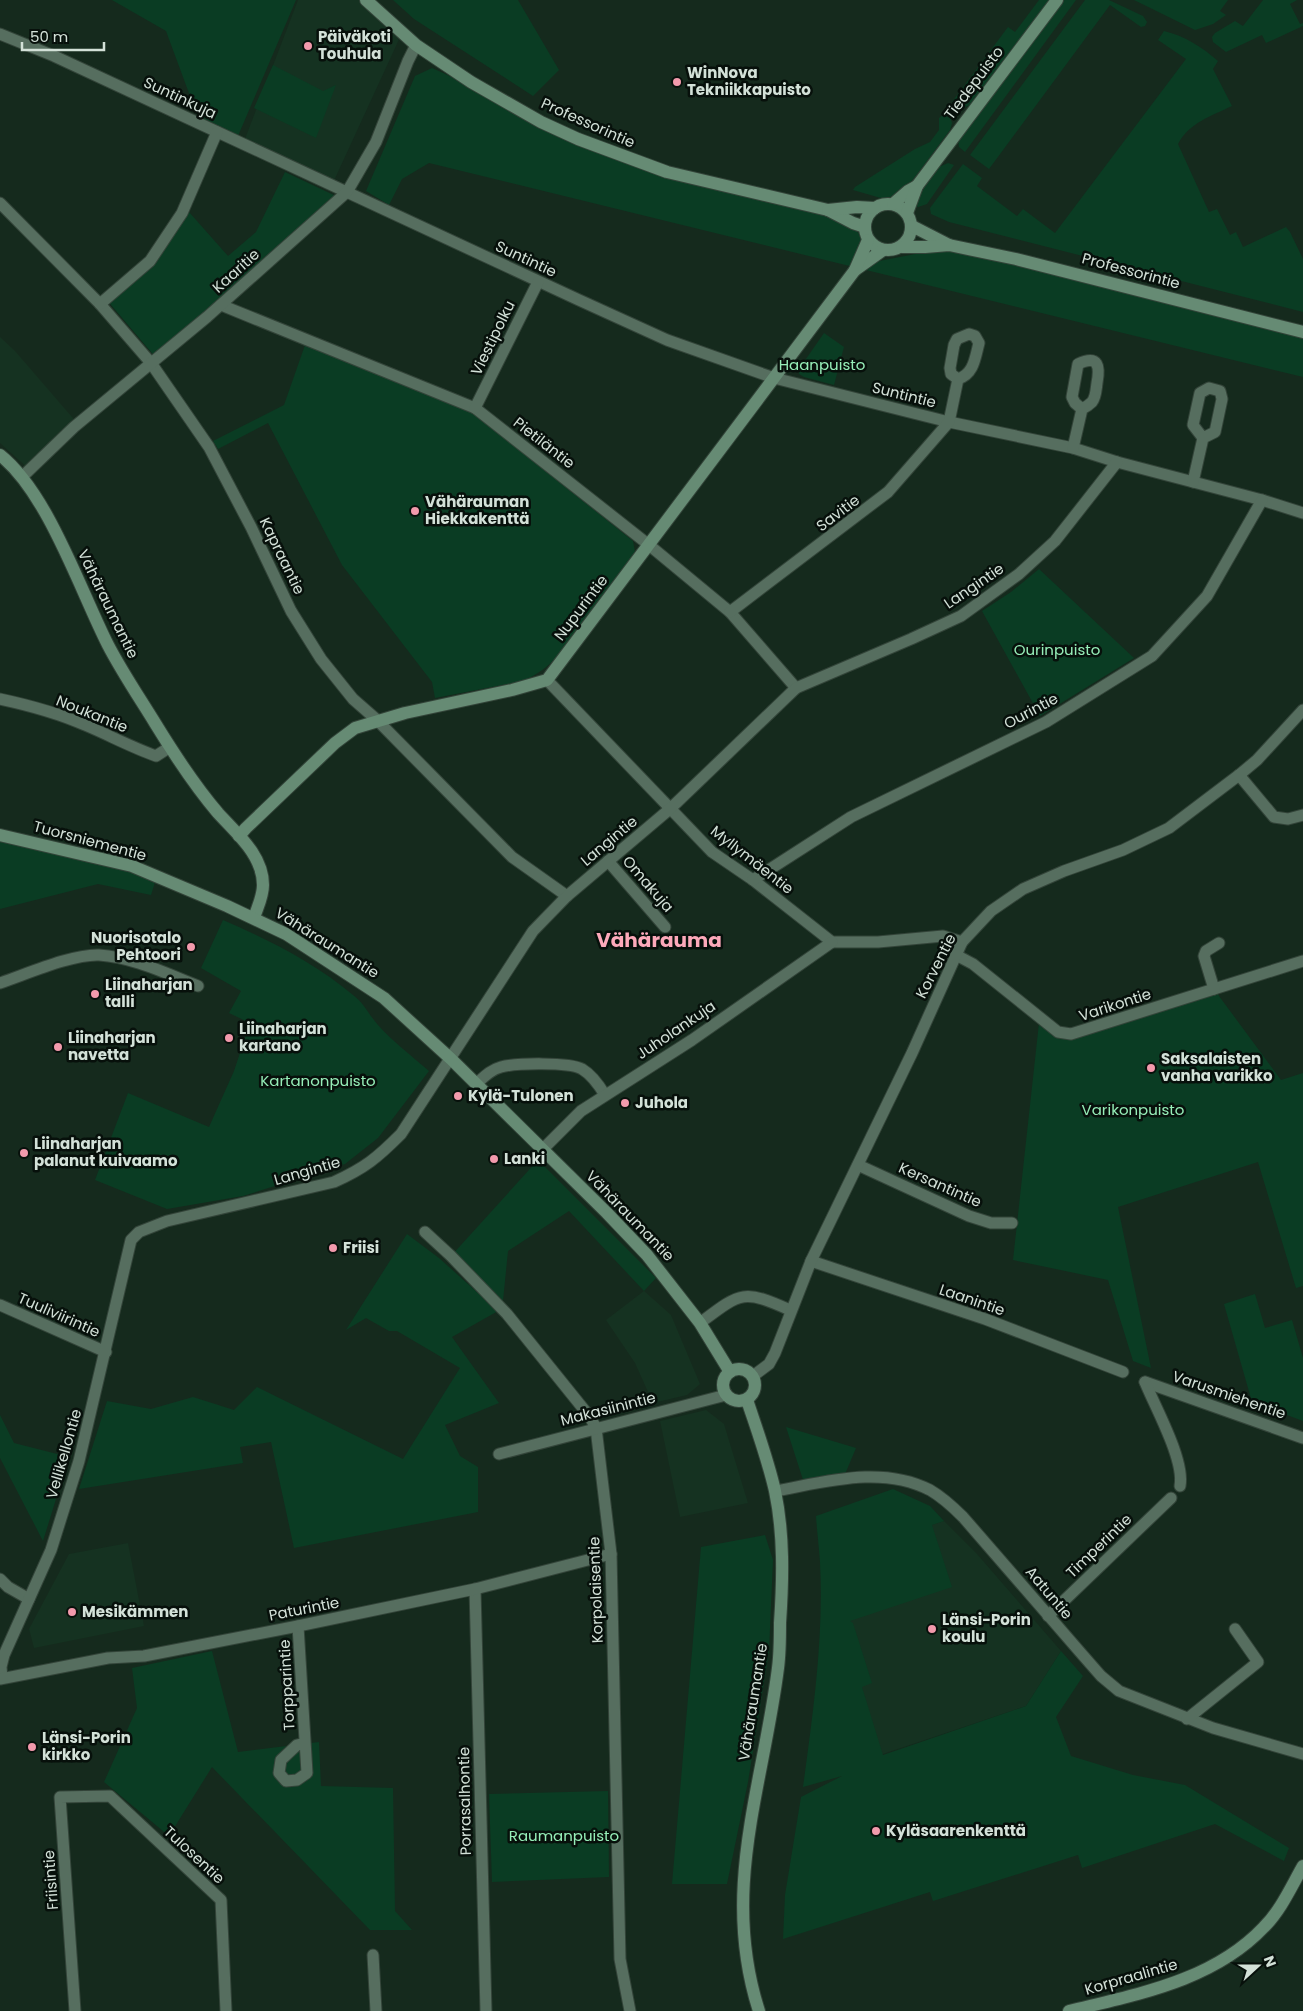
<svg xmlns="http://www.w3.org/2000/svg" width="1303" height="2011" viewBox="0 0 1303 2011" font-family="Poppins,sans-serif">
  <style>
    .built { fill: #153221 }
    .green { fill: #0a3c23 }
    .lines { fill: none; stroke-linecap: round; stroke-linejoin: round }
    .street-casing { stroke: #334439; stroke-width: 13 }
    .secondary-casing { stroke: #334439; stroke-width: 14 }
    .street { stroke: #566e5f; stroke-width: 11 }
    .secondary { stroke: #668b74; stroke-width: 12 }
    .poi-dot { fill: #f29aac; stroke: #07100b; stroke-width: 2 }
    .labels { text-anchor: middle; stroke-width: 5; stroke-linejoin: round; paint-order: stroke }
    .poi-label { font-size: 15px; font-weight: bold; fill: #d3e1d8; stroke: #07100b; text-anchor: start }
    .street-label { font-size: 15px; fill: #d3e1d8; stroke: #07100b }
    .park-label { font-size: 15px; fill: #96eeb8; stroke: #07100b }
    .district-label { font-size: 20px; font-weight: bold; fill: #fda9ba; stroke: #07100b }
  </style>
  <rect width="100%" height="100%" fill="#152a1d"/>
  <g class="built">
    <polygon points="298,0 362,0 402,33 332,185 243,144"/>
    <polygon points="0,337 15,351 78,424 30,470 0,443"/>
    <polygon points="644,1291 671,1315 700,1384 687,1395 653,1403 635,1363 606,1320"/>
    <polygon points="706,1410 724,1424 748,1503 680,1517 660,1421"/>
    <polygon points="944,1521 977,1554 1061,1651 1026,1706 853,1764 828,1558"/>
    <polygon points="128,1543 144,1626 34,1648 29,1629 69,1554"/>
  </g>
  <g class="green">
    <polygon points="112,0 296,0 238,136 197,115 166,31"/>
    <polygon points="393,0 518,0 559,70 533,96 414,19"/>
    <polygon points="1039,0 1049,0 969,106 965,107 952,102 1008,27 1015,32"/>
    <polygon points="1064,0 1076,0 965,152 959,147 958,141"/>
    <polygon points="1085,0 1109,0 1143,16 1147,22 1145,26 1141,27 1110,5 989,169 970,155"/>
    <polygon points="1134,0 1228,0 1220,11 1226,15 1213,24 1195,30"/>
    <polygon points="1263,0 1297,0 1290,4 1300,24 1303,23 1303,26 1266,43 1262,35 1226,52 1213,42 1212,37 1215,33 1235,21 1243,26"/>
    <path d="M 1164,31 C 1185,36 1202,47 1218,61 L 1213,69 L 1232,106 C 1211,116 1189,123 1178,144 L 1209,212 L 1217,209 L 1230,235 L 1236,232 L 1243,247 L 1286,227 L 1290,232 L 1303,259 L 1303,312 L 949,222 L 931,214 L 930,208 L 963,164 L 982,178 L 977,186 L 1017,216 L 1023,209 L 1055,233 L 1186,59 L 1158,40 Z"/>
    <polygon points="273,65 323,91 336,85 316,138 254,108"/>
    <polygon points="432,68 653,168 853,223 874,262 957,246 1303,335 1303,377 429,163 402,179 389,205 366,191 415,76"/>
    <polygon points="943,115 950,117 952,123 950,130 898,200 891,201 853,190 855,187 915,149 930,142 939,130 939,118"/>
    <polygon points="948,163 954,165 927,204 918,207 915,206 915,200 939,167"/>
    <polygon points="285,172 340,198 157,359 106,299 150,261 189,212 228,256 256,232"/>
    <polygon points="824,333 844,347 834,385 804,377 799,374 799,369"/>
    <path d="M 305,345 L 432,394 L 474,414 L 633,541 L 635,552 L 558,656 C 547,667 537,675 523,681 L 435,698 L 432,682 L 342,565 L 268,423 L 218,449 L 213,441 L 284,405 Z"/>
    <polygon points="1039,569 1134,658 1040,716 982,611 1011,592"/>
    <polygon points="0,840 157,876 151,895 98,884 0,909"/>
    <path d="M 223,920 C 269,940 315,963 353,995 C 364,1003 369,1015 378,1025 C 393,1042 412,1056 429,1071 L 378,1138 L 345,1164 L 243,1196 L 167,1209 L 95,1180 L 128,1093 L 209,1127 L 234,1071 L 250,1023 L 229,1013 L 241,991 L 201,968 Z"/>
    <polygon points="1217,991 1219,996 1281,1080 1303,1073 1303,1286 1296,1288 1258,1162 1118,1207 1151,1368 1133,1361 1108,1280 1013,1260 1039,1023 1064,1038"/>
    <polygon points="538,1160 656,1278 644,1291 569,1211 508,1251 503,1301 451,1256"/>
    <polygon points="407,1234 439,1258 498,1311 452,1337 499,1403 445,1425 460,1456 478,1467 478,1512 294,1548 271,1442 240,1447 243,1463 79,1489 107,1401 151,1409 193,1397 234,1410 257,1387 403,1459 460,1368 397,1331 389,1331 366,1318 346,1330"/>
    <polygon points="1255,1294 1265,1328 1292,1320 1303,1358 1303,1421 1252,1402 1224,1304"/>
    <polygon points="0,1415 14,1443 69,1457 43,1541 0,1458"/>
    <polygon points="786,1427 856,1448 843,1479 805,1486"/>
    <path d="M 893,1489 L 930,1506 L 944,1521 L 932,1525 L 952,1587 L 850,1621 L 853,1623 L 872,1683 L 862,1687 L 883,1755 L 1026,1706 L 1061,1651 L 1083,1676 L 1056,1717 L 1071,1756 L 1133,1775 L 1185,1785 L 1289,1848 L 1284,1861 L 1215,1824 L 1082,1868 L 1078,1855 L 933,1901 L 930,1892 L 783,1939 L 785,1895 L 801,1797 L 842,1776 L 803,1787 C 813,1713 824,1637 820,1562 C 819,1547 817,1532 816,1516 Z"/>
    <polygon points="765,1535 773,1560 769,1651 748,1782 727,1884 672,1884 701,1547"/>
    <polygon points="212,1651 238,1752 319,1742 321,1786 393,1788 395,1911 412,1930 370,1930 212,1767 169,1836 104,1782 137,1708 132,1668"/>
    <polygon points="608,1791 609,1877 492,1882 489,1794"/>
  </g>
  <g class="lines">
    <g class="street-casing">
      <g id="street">
        <polyline points="0,34 54,56 579,300 667,340 774,378 949,422 1073,448 1117,462 1262,500 1303,513"/>
        <polyline points="0,203 100,304 151,363 209,447 251,527 291,611 321,659 353,699 377,720 512,857 567,896"/>
        <polyline points="100,304 150,261 182,213 217,132"/>
        <polyline points="221,305 475,408 649,545 730,612 796,688"/>
        <polyline points="475,408 538,282"/>
        <path d="M 1073,448 L 1082,409 C 1086,407 1089,405 1092,402 C 1096,397 1096,390 1097,383 C 1100,367 1099,354 1078,364 L 1072,397 L 1075,403 L 1082,409"/>
        <polyline points="22,477 74,427 207,317 347,192 376,142 408,61 416,45"/>
        <polyline points="1193,482 1203,438 1215,432 1222,399 1220,391 1209,388 1200,393 1193,425 1203,438"/>
        <path d="M 730,612 L 888,492 L 949,422 L 958,379 C 974,374 975,358 979,343 L 975,336 L 969,334 L 957,339 L 954,345 L 950,368 L 951,374 L 958,379"/>
        <polyline points="547,680 712,852 753,880 832,942 878,942 943,936 962,942"/>
        <path d="M 0,699 C 28,705 58,713 85,725 C 109,735 131,747 156,756 L 170,747"/>
        <polyline points="1239,775 1274,817 1288,819 1303,815"/>
        <polyline points="608,861 665,927"/>
        <polyline points="753,880 851,817 1046,722 1152,656 1207,596 1262,500"/>
        <polyline points="956,955 973,964 1058,1032 1071,1034 1303,961"/>
        <path d="M 0,983 C 27,974 72,954 99,955 C 133,957 167,974 198,986"/>
        <polyline points="1214,989 1204,956 1206,951 1219,943"/>
        <path d="M 476,1084 C 484,1077 490,1070 501,1067 C 516,1063 569,1062 582,1069 C 592,1075 599,1085 605,1095"/>
        <polyline points="542,1150 581,1111 692,1040 832,942"/>
        <polyline points="858,1165 969,1216 991,1223 1012,1223"/>
        <polyline points="425,1232 451,1256 507,1314 590,1417 596,1428 611,1554 620,1959 630,2011"/>
        <polyline points="811,1261 985,1319 1123,1372"/>
        <polyline points="0,1305 106,1352"/>
        <path d="M 700,1323 C 741,1292 743,1289 790,1310"/>
        <polyline points="753,1376 769,1364 775,1353 811,1261 912,1053 962,942 991,911 1023,889 1064,871 1123,850 1169,828 1239,775 1257,760 1303,710"/>
        <polyline points="1145,1382 1303,1438"/>
        <path d="M 1145,1382 C 1155,1407 1185,1460 1180,1486"/>
        <polyline points="499,1454 726,1395"/>
        <path d="M 775,1491 C 826,1482 881,1465 930,1490 C 942,1497 953,1507 963,1517 L 1080,1652 L 1101,1676 L 1119,1691 L 1213,1728 L 1303,1754"/>
        <polyline points="0,1579 8,1587 29,1599"/>
        <polyline points="475,1589 486,2011"/>
        <polyline points="1048,1616 1171,1498"/>
        <polyline points="298,1626 307,1773 297,1780 286,1781 279,1773 281,1760 297,1745 305,1743"/>
        <path d="M 2,1678 L 1,1667 L 4,1655 L 51,1550 L 79,1461 L 131,1240 L 139,1232 L 167,1221 L 334,1182 C 365,1168 377,1158 401,1134 L 533,931 L 567,896 L 671,808 L 796,688 L 911,639 L 961,616 L 1019,574 L 1055,541 L 1117,462"/>
        <polyline points="0,1679 108,1658 144,1656 298,1626 475,1589 611,1554"/>
        <polyline points="1187,1719 1258,1662 1235,1629"/>
        <polyline points="373,1955 376,2011"/>
        <polyline points="75,2011 60,1797 110,1796 221,1900 226,2011"/>
      </g>
    </g>
    <g class="secondary-casing">
      <g id="secondary">
        <polyline points="366,0 416,45 471,82 541,122 578,139 667,172 828,210 853,223 865,227"/>
        <circle cx="888" cy="227" r="23"/>
        <polyline points="893,204 908,191 917,186"/>
        <polyline points="828,210 857,207 875,208"/>
        <polyline points="907,213 917,186 1057,0"/>
        <polyline points="912,226 949,245"/>
        <polyline points="902,247 925,247 949,245 1016,259 1303,332"/>
        <polyline points="855,270 883,250"/>
        <path d="M 0,455 C 48,493 80,590 108,645 C 122,672 139,697 155,723 C 174,754 194,785 218,813 C 237,834 263,855 263,885 C 263,897 257,908 254,918"/>
        <polyline points="0,835 132,866 227,906 286,934 384,998 451,1059 607,1213 647,1255 700,1323 730,1372"/>
        <polyline points="239,836 246,828 335,743 355,728 405,713 512,690 547,680 855,270 868,240"/>
        <circle cx="739" cy="1385" r="16"/>
        <path d="M 747,1400 C 757,1430 768,1460 775,1491 C 784,1534 783,1579 780,1623 C 780,1637 780,1653 778,1668 C 763,1787 720,1890 759,2011"/>
        <path d="M 1069,2011 C 1138,1994 1213,1981 1264,1927 C 1281,1910 1291,1887 1303,1866"/>
      </g>
    </g>
    <use href="#street" class="street"/>
    <use href="#secondary" class="secondary"/>
  </g>
  <g class="poi-dot">
    <circle cx="308" cy="46" r="5"/>
    <circle cx="677" cy="82" r="5"/>
    <circle cx="415" cy="511" r="5"/>
    <circle cx="191" cy="947" r="5"/>
    <circle cx="95" cy="994" r="5"/>
    <circle cx="229" cy="1038" r="5"/>
    <circle cx="58" cy="1047" r="5"/>
    <circle cx="1151" cy="1068" r="5"/>
    <circle cx="458" cy="1096" r="5"/>
    <circle cx="625" cy="1103" r="5"/>
    <circle cx="24" cy="1153" r="5"/>
    <circle cx="494" cy="1159" r="5"/>
    <circle cx="333" cy="1248" r="5"/>
    <circle cx="72" cy="1612" r="5"/>
    <circle cx="932" cy="1629" r="5"/>
    <circle cx="32" cy="1747" r="5"/>
    <circle cx="876" cy="1831" r="5"/>
  </g>
  <g class="labels">
    <g class="poi-label">
      <text x="318" y="42">Päiväkoti<tspan x="318" dy="17">Touhula</tspan></text>
      <text x="687" y="78">WinNova<tspan x="687" dy="17">Tekniikkapuisto</tspan></text>
      <text x="425" y="507">Vähärauman<tspan x="425" dy="17">Hiekkakenttä</tspan></text>
      <text x="181" y="943" text-anchor="end">Nuorisotalo<tspan x="181" dy="17">Pehtoori</tspan></text>
      <text x="105" y="990">Liinaharjan<tspan x="105" dy="17">talli</tspan></text>
      <text x="239" y="1034">Liinaharjan<tspan x="239" dy="17">kartano</tspan></text>
      <text x="68" y="1043">Liinaharjan<tspan x="68" dy="17">navetta</tspan></text>
      <text x="1161" y="1064">Saksalaisten<tspan x="1161" dy="17">vanha varikko</tspan></text>
      <text x="468" y="1101">Kylä-Tulonen</text>
      <text x="635" y="1108">Juhola</text>
      <text x="34" y="1149">Liinaharjan<tspan x="34" dy="17">palanut kuivaamo</tspan></text>
      <text x="504" y="1164">Lanki</text>
      <text x="343" y="1253">Friisi</text>
      <text x="82" y="1617">Mesikämmen</text>
      <text x="942" y="1625">Länsi-Porin<tspan x="942" dy="17">koulu</tspan></text>
      <text x="42" y="1743">Länsi-Porin<tspan x="42" dy="17">kirkko</tspan></text>
      <text x="886" y="1836">Kyläsaarenkenttä</text>
    </g>
    <g class="street-label">
      <text transform="translate(974 83) rotate(-53)" y="5">Tiedepuisto</text>
      <text transform="translate(180 98) rotate(25)" y="5">Suntinkuja</text>
      <text transform="translate(588 123) rotate(24)" y="5">Professorintie</text>
      <text transform="translate(526 259) rotate(25)" y="5">Suntintie</text>
      <text transform="translate(236 271) rotate(-42)" y="5">Kaaritie</text>
      <text transform="translate(1131 271) rotate(15)" y="5">Professorintie</text>
      <text transform="translate(493 338) rotate(-64)" y="5">Viestipolku</text>
      <text transform="translate(904 395) rotate(14)" y="5">Suntintie</text>
      <text transform="translate(544 443) rotate(38)" y="5">Pietiläntie</text>
      <text transform="translate(838 513) rotate(-37)" y="5">Savitie</text>
      <text transform="translate(282 556) rotate(64)" y="5">Kapraantie</text>
      <text transform="translate(974 586) rotate(-34)" y="5">Langintie</text>
      <text transform="translate(108 604) rotate(64)" y="5">Vähäraumantie</text>
      <text transform="translate(581 608) rotate(-53)" y="5">Nupurintie</text>
      <text transform="translate(1031 711) rotate(-28)" y="5">Ourintie</text>
      <text transform="translate(92 714) rotate(22)" y="5">Noukantie</text>
      <text transform="translate(90 841) rotate(15)" y="5">Tuorsniementie</text>
      <text transform="translate(609 841) rotate(-40)" y="5">Langintie</text>
      <text transform="translate(752 860) rotate(38)" y="5">Myllymäentie</text>
      <text transform="translate(648 884) rotate(49)" y="5">Omakuja</text>
      <text transform="translate(327 943) rotate(32)" y="5">Vähäraumantie</text>
      <text transform="translate(936 966) rotate(-63)" y="5">Korventie</text>
      <text transform="translate(1115 1005) rotate(-18)" y="5">Varikontie</text>
      <text transform="translate(676 1030) rotate(-34)" y="5">Juholankuja</text>
      <text transform="translate(307 1171) rotate(-16)" y="5">Langintie</text>
      <text transform="translate(940 1185) rotate(24)" y="5">Kersantintie</text>
      <text transform="translate(630 1216) rotate(46)" y="5">Vähäraumantie</text>
      <text transform="translate(972 1300) rotate(19)" y="5">Laanintie</text>
      <text transform="translate(59 1315) rotate(24)" y="5">Tuuliviirintie</text>
      <text transform="translate(1229 1395) rotate(19)" y="5">Varusmiehentie</text>
      <text transform="translate(608 1409) rotate(-14)" y="5">Makasiinintie</text>
      <text transform="translate(64 1454) rotate(-74)" y="5">Vellikellontie</text>
      <text transform="translate(1099 1546) rotate(-44)" y="5">Timperintie</text>
      <text transform="translate(596 1590) rotate(-92)" y="5">Korpolaisentie</text>
      <text transform="translate(1049 1593) rotate(50)" y="5">Aatuntie</text>
      <text transform="translate(304 1609) rotate(-11)" y="5">Paturintie</text>
      <text transform="translate(287 1685) rotate(-93)" y="5">Torpparintie</text>
      <text transform="translate(753 1702) rotate(-81)" y="5">Vähäraumantie</text>
      <text transform="translate(465 1801) rotate(-91)" y="5">Porrasalhontie</text>
      <text transform="translate(194 1855) rotate(43)" y="5">Tulosentie</text>
      <text transform="translate(51 1880) rotate(-94)" y="5">Friisintie</text>
      <text transform="translate(1131 1977) rotate(-16)" y="5">Korpraalintie</text>
    </g>
    <g class="park-label">
      <text x="822" y="370">Haanpuisto</text>
      <text x="1057" y="655">Ourinpuisto</text>
      <text x="318" y="1086">Kartanonpuisto</text>
      <text x="1133" y="1115">Varikonpuisto</text>
      <text x="564" y="1841">Raumanpuisto</text>
    </g>
    <g class="district-label">
      <text x="659" y="947">Vähärauma</text>
    </g>
  </g>
  <g transform="translate(1258 1966) rotate(69)" stroke="#07100b" stroke-width="4" paint-order="stroke">
  <path d="M0-4L9 19L0 12L-9 19Z" fill="#d3e1d8"/>
  <text y="-8" font-size="14" font-weight="bold" text-anchor="middle" fill="#d3e1d8">N</text>
  </g>
  <path d="M22 42v8h82v-8" fill="none" stroke="#d3e1d8" stroke-width="2.5"/>
  <text x="30" y="42" font-size="15" fill="#d3e1d8" stroke="#07100b" stroke-width="4" paint-order="stroke">50 m</text>
</svg>
